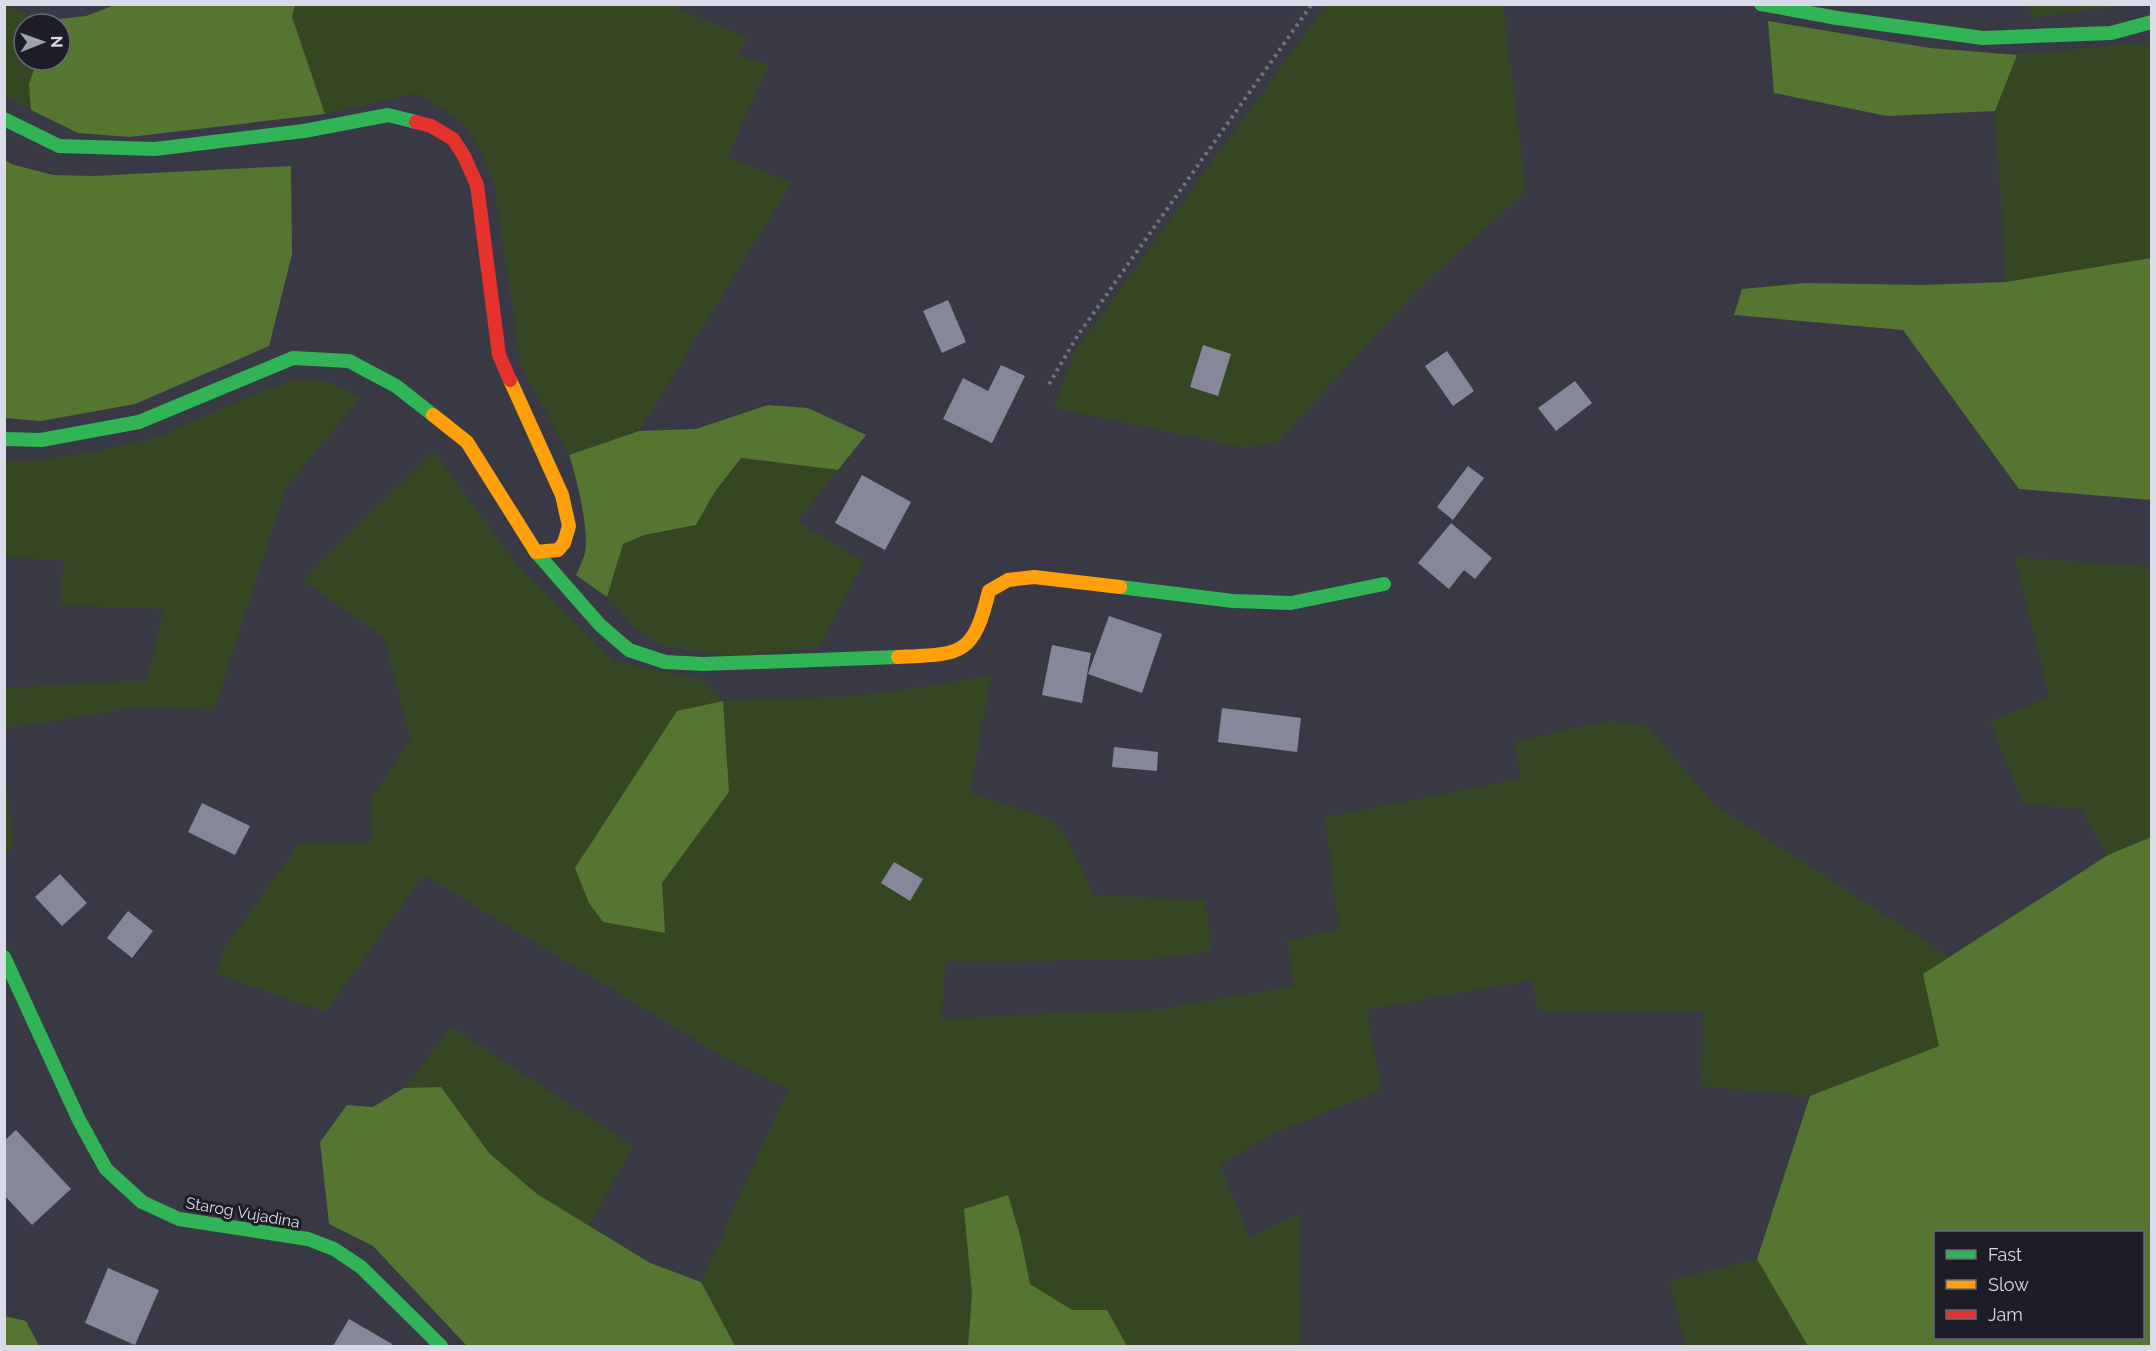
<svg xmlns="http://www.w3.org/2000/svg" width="2156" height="1351" viewBox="0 0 2156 1351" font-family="Raleway,sans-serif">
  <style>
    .green { fill: #344722; fill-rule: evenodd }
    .forest { fill: #557631; fill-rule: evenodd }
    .building { fill: #86879a }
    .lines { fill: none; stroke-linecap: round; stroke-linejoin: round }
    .path { stroke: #73747b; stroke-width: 4; stroke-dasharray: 3 4.5; stroke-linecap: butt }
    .fast { stroke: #30b455; stroke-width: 14 }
    .slow { stroke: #ff9f0a; stroke-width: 14 }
    .jam { stroke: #e5322d; stroke-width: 14 }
    .labels { text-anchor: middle; stroke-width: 6; stroke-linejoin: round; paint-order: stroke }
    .street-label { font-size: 16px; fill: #dadbe9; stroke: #1c1d27 }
  </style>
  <rect width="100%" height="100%" fill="#383945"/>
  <g class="green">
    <polygon points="295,4 675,4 677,8 748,38 736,55 769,65 727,157 792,182 639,431 569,455 521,366 494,184 482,154 467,128 446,111 417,93 325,114 292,17"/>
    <polygon points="2028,4 2125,4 2125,5 2032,18"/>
    <polygon points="1326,5 1503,5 1526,191 1416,291 1278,442 1245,448 1054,408 1074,353"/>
    <polygon points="4,6 51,20 49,24 24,24 24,60 37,60 29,84 31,110 5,96"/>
    <polygon points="2151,42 2151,258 2006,282 1995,111 2017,55"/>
    <polygon points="297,380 326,381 360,398 286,487 214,711 139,707 5,729 5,688 147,680 164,609 61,605 63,560 5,557 5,462 30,462 96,451 152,439 266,389"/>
    <path d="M 434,451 L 515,562 L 615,662 L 703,680 L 723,701 L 861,696 L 991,676 L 970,793 L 1050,819 L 1068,840 L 1094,895 L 1205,900 L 1211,951 L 1152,959 L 946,962 L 941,1019 L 1161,1009 L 1294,986 L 1287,941 L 1339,929 L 1325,817 L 1521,779 L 1515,742 L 1611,720 L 1649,728 L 1715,805 L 1950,957 L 1923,975 L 1940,1046 L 1810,1096 L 1702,1086 L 1703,1012 L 1539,1011 L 1531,980 L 1366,1010 L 1382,1090 L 1275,1133 L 1220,1164 L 1250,1238 L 1299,1213 L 1302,1346 L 1127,1346 L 1107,1310 L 1072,1310 L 1030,1284 L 1021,1239 L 1008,1195 L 964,1209 L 972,1294 L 968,1346 L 735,1346 L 701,1282 L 788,1089 L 728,1060 L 424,875 L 325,1012 L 216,974 L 224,949 L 299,844 L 371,843 L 370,800 L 411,740 L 384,638 L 303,580 ZM 729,792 L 662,883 L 664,932 L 575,868 Z"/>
    <polygon points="741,458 838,470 797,521 864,562 818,648 734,656 662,646 635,628 607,597 623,544 644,535 696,525 714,493"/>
    <polygon points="2015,557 2151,567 2151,837 2108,855 2080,808 2024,805 1990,722 2049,697"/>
    <polygon points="4,763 14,849 5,853 4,853"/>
    <polygon points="452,1027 633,1146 589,1226 537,1194 489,1153 441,1087 404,1088"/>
    <polygon points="1757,1259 1808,1346 1686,1346 1669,1281"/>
  </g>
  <g class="forest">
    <polygon points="115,5 295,5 292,17 325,114 130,137 78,133 31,110 29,84 37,60 60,60 60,24 49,24 51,20 86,16"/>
    <polygon points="1768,21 1930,48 2017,55 1995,111 1887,116 1774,93"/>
    <polygon points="4,159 11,164 53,175 93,176 291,166 292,254 269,346 135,404 41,421 5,418"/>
    <polygon points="2151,258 2151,500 2019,489 1903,330 1734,315 1742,289 1805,283 1923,285 2006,282"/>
    <path d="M 768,405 L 808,408 L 866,435 L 838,470 L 741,458 L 714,493 L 696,525 L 644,535 L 623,544 L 607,597 L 576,575 C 579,568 583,560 585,553 C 589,528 577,479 569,455 L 639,431 L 696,429 Z"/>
    <polygon points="723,701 729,792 662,883 665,933 603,922 589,903 575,868 677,711"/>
    <path d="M 2151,837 L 2151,1346 L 1808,1346 L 1757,1259 L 1810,1096 L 1939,1046 L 1923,974 L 2108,855 ZM 2142,1232 L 2142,1338 L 1936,1338 L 1936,1232 Z"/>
    <polygon points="441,1087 489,1153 537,1194 650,1263 701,1282 735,1346 467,1346 373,1246 329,1224 320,1142 347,1105 373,1107 404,1088"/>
    <polygon points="1008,1195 1021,1239 1030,1284 1072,1310 1107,1310 1127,1346 968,1346 972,1294 964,1209"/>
    <polygon points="4,1316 26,1321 39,1346 5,1346"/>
  </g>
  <g class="building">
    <polygon points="948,300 966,342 942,353 923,311"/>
    <polygon points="1203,345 1231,354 1218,396 1190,387"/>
    <polygon points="1447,351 1474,391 1453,406 1425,366"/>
    <polygon points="1001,365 1025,376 992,443 943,419 963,378 988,391"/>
    <polygon points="1575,381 1592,403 1556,431 1538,408"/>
    <polygon points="1468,466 1484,478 1453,520 1437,507"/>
    <polygon points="862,475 911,502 885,550 835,523"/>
    <polygon points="1451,523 1492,558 1475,579 1464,570 1449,589 1418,563"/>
    <polygon points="1109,616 1162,634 1142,693 1088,674"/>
    <polygon points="1052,645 1091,653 1082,703 1042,695"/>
    <polygon points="1222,708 1301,718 1297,752 1218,742"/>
    <polygon points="1114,747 1158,752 1157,771 1112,767"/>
    <polygon points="202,803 250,826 235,855 188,832"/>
    <polygon points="894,862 923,879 910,901 881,883"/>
    <polygon points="60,874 87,903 62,926 35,897"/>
    <polygon points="128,911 153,931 132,958 107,938"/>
    <polygon points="16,1130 71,1189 32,1225 4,1195 4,1141"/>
    <polygon points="108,1268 159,1290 135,1345 85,1323"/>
    <polygon points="349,1319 392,1344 391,1346 333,1346"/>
  </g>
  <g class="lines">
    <polyline class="path" points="1049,384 1078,335 1312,4"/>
    <g class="fast">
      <polyline points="1761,4 1837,18 1983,38 2111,33 2152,22"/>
      <polyline points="4,119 59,146 155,149 304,131 388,115 416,122"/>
      <polyline points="4,439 41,440 139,422 293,358 349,361 396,386 433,415"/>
      <polyline points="536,552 600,625 629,650 665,662 703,664 898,657"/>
      <polyline points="1120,587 1233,601 1291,603 1384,584"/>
      <polyline points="4,957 79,1120 106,1169 142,1202 179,1219 308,1239 334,1249 361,1267 441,1346"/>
    </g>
    <g class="slow">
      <polyline points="433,415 467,442 536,552 558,550 564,543 569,526 562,495 510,380"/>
      <path d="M 898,657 C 961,654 973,657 989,591 L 1008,580 L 1034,577 L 1120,587"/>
    </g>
    <polyline class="jam" points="416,122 431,126 453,139 464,156 477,185 499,355 510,380"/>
  </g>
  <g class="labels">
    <g class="street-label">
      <text transform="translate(243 1212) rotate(10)" y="6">Starog Vujadina</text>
    </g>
  </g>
  <rect width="2156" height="1351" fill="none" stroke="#dadbe9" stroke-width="12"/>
  <rect x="1934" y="1231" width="210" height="108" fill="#1c1d27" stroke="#686975" stroke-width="1.5"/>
  <rect x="1946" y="1250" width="30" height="9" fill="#30b455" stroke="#686975" stroke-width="1.5"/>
  <text x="1988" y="1261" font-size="18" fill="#dadbe9">Fast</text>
  <rect x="1946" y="1280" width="30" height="9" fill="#ff9f0a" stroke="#686975" stroke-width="1.5"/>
  <text x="1988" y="1291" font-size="18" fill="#dadbe9">Slow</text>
  <rect x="1946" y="1310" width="30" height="9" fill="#e5322d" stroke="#686975" stroke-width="1.5"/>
  <text x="1988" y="1321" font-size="18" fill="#dadbe9">Jam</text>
  <g transform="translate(42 42) rotate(89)"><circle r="28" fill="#1c1d27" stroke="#686975" stroke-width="1.5"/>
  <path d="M0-4.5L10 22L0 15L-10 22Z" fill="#a1a2b0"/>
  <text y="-9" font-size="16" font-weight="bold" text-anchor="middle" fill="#dadbe9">N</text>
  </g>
</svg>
